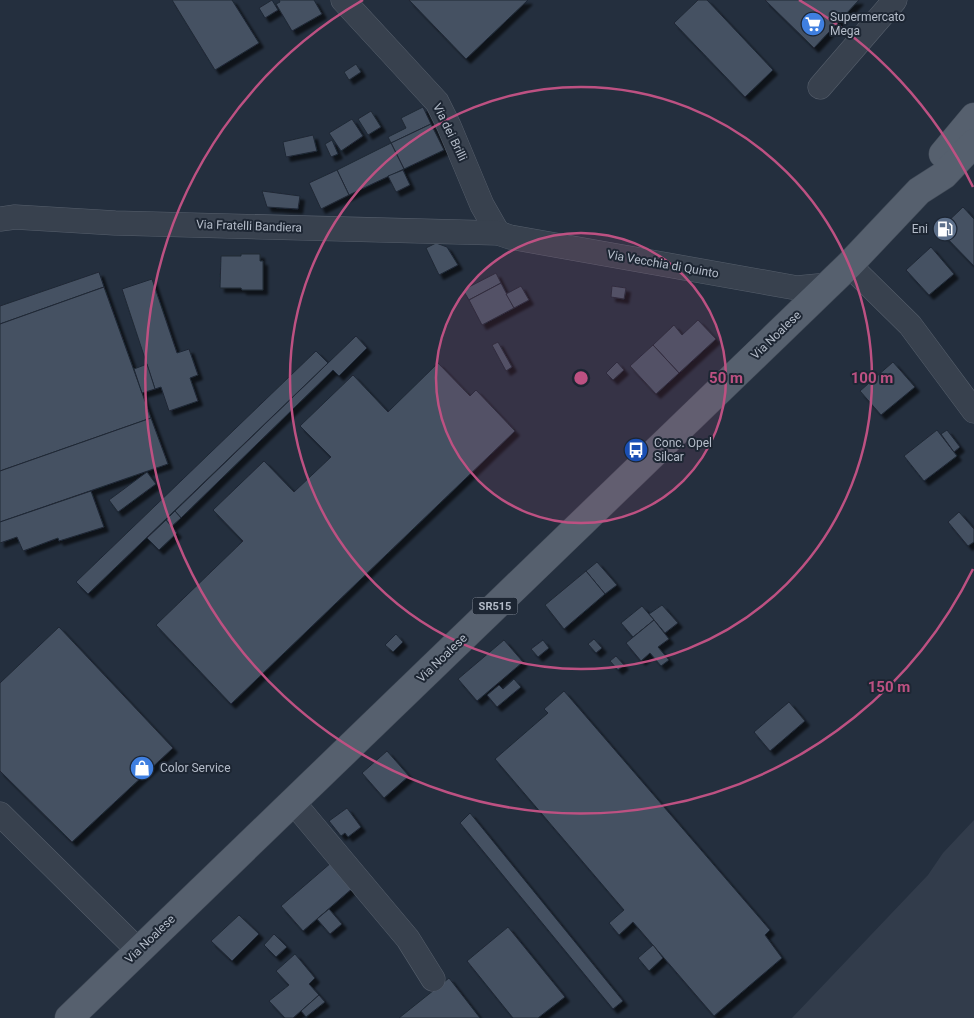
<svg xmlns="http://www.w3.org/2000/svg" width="974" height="1018" viewBox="0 0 974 1018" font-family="Roboto,sans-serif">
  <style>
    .airport { fill: #323c4b }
    .building { fill: #455162; stroke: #1f2835; filter: url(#shadow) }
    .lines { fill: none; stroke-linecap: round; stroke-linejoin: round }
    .minor-casing { stroke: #565f6c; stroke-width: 25 }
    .major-casing { stroke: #414a57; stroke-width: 29 }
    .minor { stroke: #38414e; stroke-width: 24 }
    .major { stroke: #56606e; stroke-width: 28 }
    .ring { fill: none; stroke: #bd5182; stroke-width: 2.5 }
    .labels { text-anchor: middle; stroke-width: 4; stroke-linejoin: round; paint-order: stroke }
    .shield { fill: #1d2633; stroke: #878f9c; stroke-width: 1 }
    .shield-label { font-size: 11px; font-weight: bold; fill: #b4bcc9 }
    .poi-label { font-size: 12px; fill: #b4bcc9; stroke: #1d2633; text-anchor: start }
    .street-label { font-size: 12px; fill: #b4bcc9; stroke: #1d2633 }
    .centre { fill: #bd5182; stroke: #1d2633; stroke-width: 2.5 }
    .ring-label { font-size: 15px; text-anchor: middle; font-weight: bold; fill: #bd5182; stroke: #1d2633; stroke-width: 4; stroke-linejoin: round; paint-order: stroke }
  </style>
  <defs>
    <filter id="shadow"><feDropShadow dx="4.5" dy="4.5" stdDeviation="1" flood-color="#0009"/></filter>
  </defs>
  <rect width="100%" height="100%" fill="#242f3e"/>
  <polygon class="airport" points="974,820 974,1018 792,1018 928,875 943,853"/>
  <g class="building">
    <polygon points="172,0 232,0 259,43 215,70"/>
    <polygon points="272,0 278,10 265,18 259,8"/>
    <polygon points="279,0 314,0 322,14 292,31 276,4 280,2"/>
    <polygon points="409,0 528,0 466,59"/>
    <polygon points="698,0 707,0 773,70 745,97 674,23"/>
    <polygon points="765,0 859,0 814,48"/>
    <polygon points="356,64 361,72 349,80 344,72"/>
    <polygon points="423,107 431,124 391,143 388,137 406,128 401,118"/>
    <polygon points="371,111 381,127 368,135 358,119"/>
    <polygon points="352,119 363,136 341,151 329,133"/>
    <polygon points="431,124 444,150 404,169 391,143"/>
    <polygon points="313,135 317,151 286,157 283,142"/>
    <polygon points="332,140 338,154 331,157 325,144"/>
    <polygon points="391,143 404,169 349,195 337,170"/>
    <polygon points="337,170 349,195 321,209 309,183"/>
    <polygon points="403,170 410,185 396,192 388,176"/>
    <polygon points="262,191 300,196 298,209 267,207"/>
    <polygon points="963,207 974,219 974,266 939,230"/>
    <polygon points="436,243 447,247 458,265 439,275 426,248"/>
    <polygon points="931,247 954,274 929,295 906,270"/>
    <polygon points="241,254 260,254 260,261 263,261 263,290 242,290 241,288 220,288 221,256 241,256"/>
    <polygon points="99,272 104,287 0,324 0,306"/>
    <polygon points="496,273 501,283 469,300 463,290"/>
    <polygon points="152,279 177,353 189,349 198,375 190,378 198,401 169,411 161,387 155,389 122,289"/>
    <polygon points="501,283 514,308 482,325 469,300"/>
    <polygon points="521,286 529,300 514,308 506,294"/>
    <polygon points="612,286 626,288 624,299 611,297"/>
    <polygon points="104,287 151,418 0,471 0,324"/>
    <polygon points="698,320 716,339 679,373 653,345 674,325 682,335"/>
    <polygon points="356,336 367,348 339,376 333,370 181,518 175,511"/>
    <polygon points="498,342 512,367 506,371 492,345"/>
    <polygon points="653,345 679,373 656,394 630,366"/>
    <polygon points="316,351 328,363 88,594 76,582"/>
    <polygon points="617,362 624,370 613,380 606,373"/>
    <polygon points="893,362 915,387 881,415 860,391"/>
    <polygon points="438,363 470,396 476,390 515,431 231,704 156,625 243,541 213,510 264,461 294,492 331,457 300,426 353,375 388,412"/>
    <polygon points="147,364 155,389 142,393 134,369"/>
    <polygon points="151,418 168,464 0,522 0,471"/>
    <polygon points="937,430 957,456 924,481 904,456"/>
    <polygon points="947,430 960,447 954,452 941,434"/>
    <polygon points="147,472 156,484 118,512 109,500"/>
    <polygon points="91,491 104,527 59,541 58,538 23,551 17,537 0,543 0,522"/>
    <polygon points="175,511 181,518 171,527 166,520"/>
    <polygon points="959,512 974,529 974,542 968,546 948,522"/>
    <polygon points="166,520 177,533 159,550 147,538"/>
    <polygon points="597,562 617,585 605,594 586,571"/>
    <polygon points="586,571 605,594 564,629 545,605"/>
    <polygon points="662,605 678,623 665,633 649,614"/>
    <polygon points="642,606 654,620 633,637 621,623"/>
    <polygon points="654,620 669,639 658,647 669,660 661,666 650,653 641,661 626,643"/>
    <polygon points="59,627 173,748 72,842 0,771 0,683"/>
    <polygon points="396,634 403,642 393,652 385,645"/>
    <polygon points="594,639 602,648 596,653 588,644"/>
    <polygon points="504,640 523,662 477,701 458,679"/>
    <polygon points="543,640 549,648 538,657 531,649"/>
    <polygon points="616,656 624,665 618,670 610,661"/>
    <polygon points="514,679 521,687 497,707 487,695 499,685 503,689"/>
    <polygon points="564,691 770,930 765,935 782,958 714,1016 633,922 619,935 609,923 624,910 495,759 548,713 544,709"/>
    <polygon points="789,702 805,721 770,751 754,732"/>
    <polygon points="387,751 409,776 384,798 362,773"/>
    <polygon points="347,808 361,827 348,837 345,833 341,836 329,821"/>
    <polygon points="470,813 623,1001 613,1009 460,823"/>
    <polygon points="332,862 354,887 303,931 281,906"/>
    <polygon points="329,909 342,924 330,934 317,919"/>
    <polygon points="239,915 259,934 232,961 211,941"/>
    <polygon points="508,927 565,997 538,1018 513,1018 467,961"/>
    <polygon points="274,934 287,947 276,957 264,945"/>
    <polygon points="653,945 663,958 649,971 638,958"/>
    <polygon points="295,954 315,978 309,984 319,995 293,1018 285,1018 269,1001 289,985 276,971"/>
    <polygon points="449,978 480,1018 399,1018"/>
    <polygon points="319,995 325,1002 306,1017 301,1011"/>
  </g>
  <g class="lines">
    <g class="minor-casing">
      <g id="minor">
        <polyline points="343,0 437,102 449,126 482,205 498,233"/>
        <polyline points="820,87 895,0"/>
        <polyline points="0,219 15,217 115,223 498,233 510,237 797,288 828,285"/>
        <polyline points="849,265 910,325 974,411"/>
        <polyline points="293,802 408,939 433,979"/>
        <polyline points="0,814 139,951"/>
      </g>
    </g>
    <g class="major-casing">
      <g id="major">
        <polyline points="943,154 974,117"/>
        <polyline points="69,1018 849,265 919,191 944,175 974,143"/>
      </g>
    </g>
    <use href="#minor" class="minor"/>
    <use href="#major" class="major"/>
  </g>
  <circle cx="581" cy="378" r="145" fill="#bd5182" fill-opacity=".12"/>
  <g class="ring">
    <circle cx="581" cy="378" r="145"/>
    <circle cx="581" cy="378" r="291"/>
    <path d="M973 569A436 436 0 1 1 363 0M799 0A436 436 0 0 1 973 187"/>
  </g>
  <defs>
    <g id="supermarket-disc" transform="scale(1.25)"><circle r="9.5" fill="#3f7fe0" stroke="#1d2633"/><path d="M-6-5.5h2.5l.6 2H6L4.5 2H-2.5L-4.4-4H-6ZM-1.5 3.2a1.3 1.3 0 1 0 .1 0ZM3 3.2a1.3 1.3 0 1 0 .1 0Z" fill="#fff"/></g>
    <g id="fuel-disc" transform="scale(1.25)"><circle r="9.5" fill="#5c6f8a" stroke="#1d2633"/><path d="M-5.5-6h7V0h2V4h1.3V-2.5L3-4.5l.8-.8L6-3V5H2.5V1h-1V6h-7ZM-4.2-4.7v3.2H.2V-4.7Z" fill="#fff"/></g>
    <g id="bus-disc" transform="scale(1.25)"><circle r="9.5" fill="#1a4fb4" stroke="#1d2633"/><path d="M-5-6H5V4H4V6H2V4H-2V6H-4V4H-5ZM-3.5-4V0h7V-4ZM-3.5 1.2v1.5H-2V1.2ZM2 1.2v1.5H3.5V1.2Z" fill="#fff"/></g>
    <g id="shop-disc" transform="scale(1.25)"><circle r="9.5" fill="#3f7fe0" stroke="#1d2633"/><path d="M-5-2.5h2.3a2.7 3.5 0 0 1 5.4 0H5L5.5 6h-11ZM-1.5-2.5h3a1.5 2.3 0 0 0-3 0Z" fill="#fff"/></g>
  </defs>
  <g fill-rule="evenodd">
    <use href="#supermarket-disc" x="813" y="24"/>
    <use href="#fuel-disc" x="945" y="229"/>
    <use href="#bus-disc" x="636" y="450"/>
    <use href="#shop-disc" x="142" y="768"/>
  </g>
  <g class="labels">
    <rect class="shield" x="472.5" y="597.5" width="45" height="17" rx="4"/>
    <g class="shield-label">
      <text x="495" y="610">SR515</text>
    </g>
    <g class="poi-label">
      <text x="830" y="21">Supermercato<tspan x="830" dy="14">Mega</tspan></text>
      <text x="928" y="233" text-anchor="end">Eni</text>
      <text x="654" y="447">Conc. Opel<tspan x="654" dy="14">Silcar</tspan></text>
      <text x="160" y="772">Color Service</text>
    </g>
    <g class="street-label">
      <text transform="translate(450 132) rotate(64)" y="4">Via dei Brilli</text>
      <text transform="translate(249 226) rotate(2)" y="4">Via Fratelli Bandiera</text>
      <text transform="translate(663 264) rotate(10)" y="4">Via Vecchia di Quinto</text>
      <text transform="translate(776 335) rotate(-44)" y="4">Via Noalese</text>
      <text transform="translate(442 658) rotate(-44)" y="4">Via Noalese</text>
      <text transform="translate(150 939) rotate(-44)" y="4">Via Noalese</text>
    </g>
  </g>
  <circle cx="581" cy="378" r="8" class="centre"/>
  <g class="ring-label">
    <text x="726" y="383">50 m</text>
    <text x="872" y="383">100 m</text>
    <text x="889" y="692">150 m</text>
  </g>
</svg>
